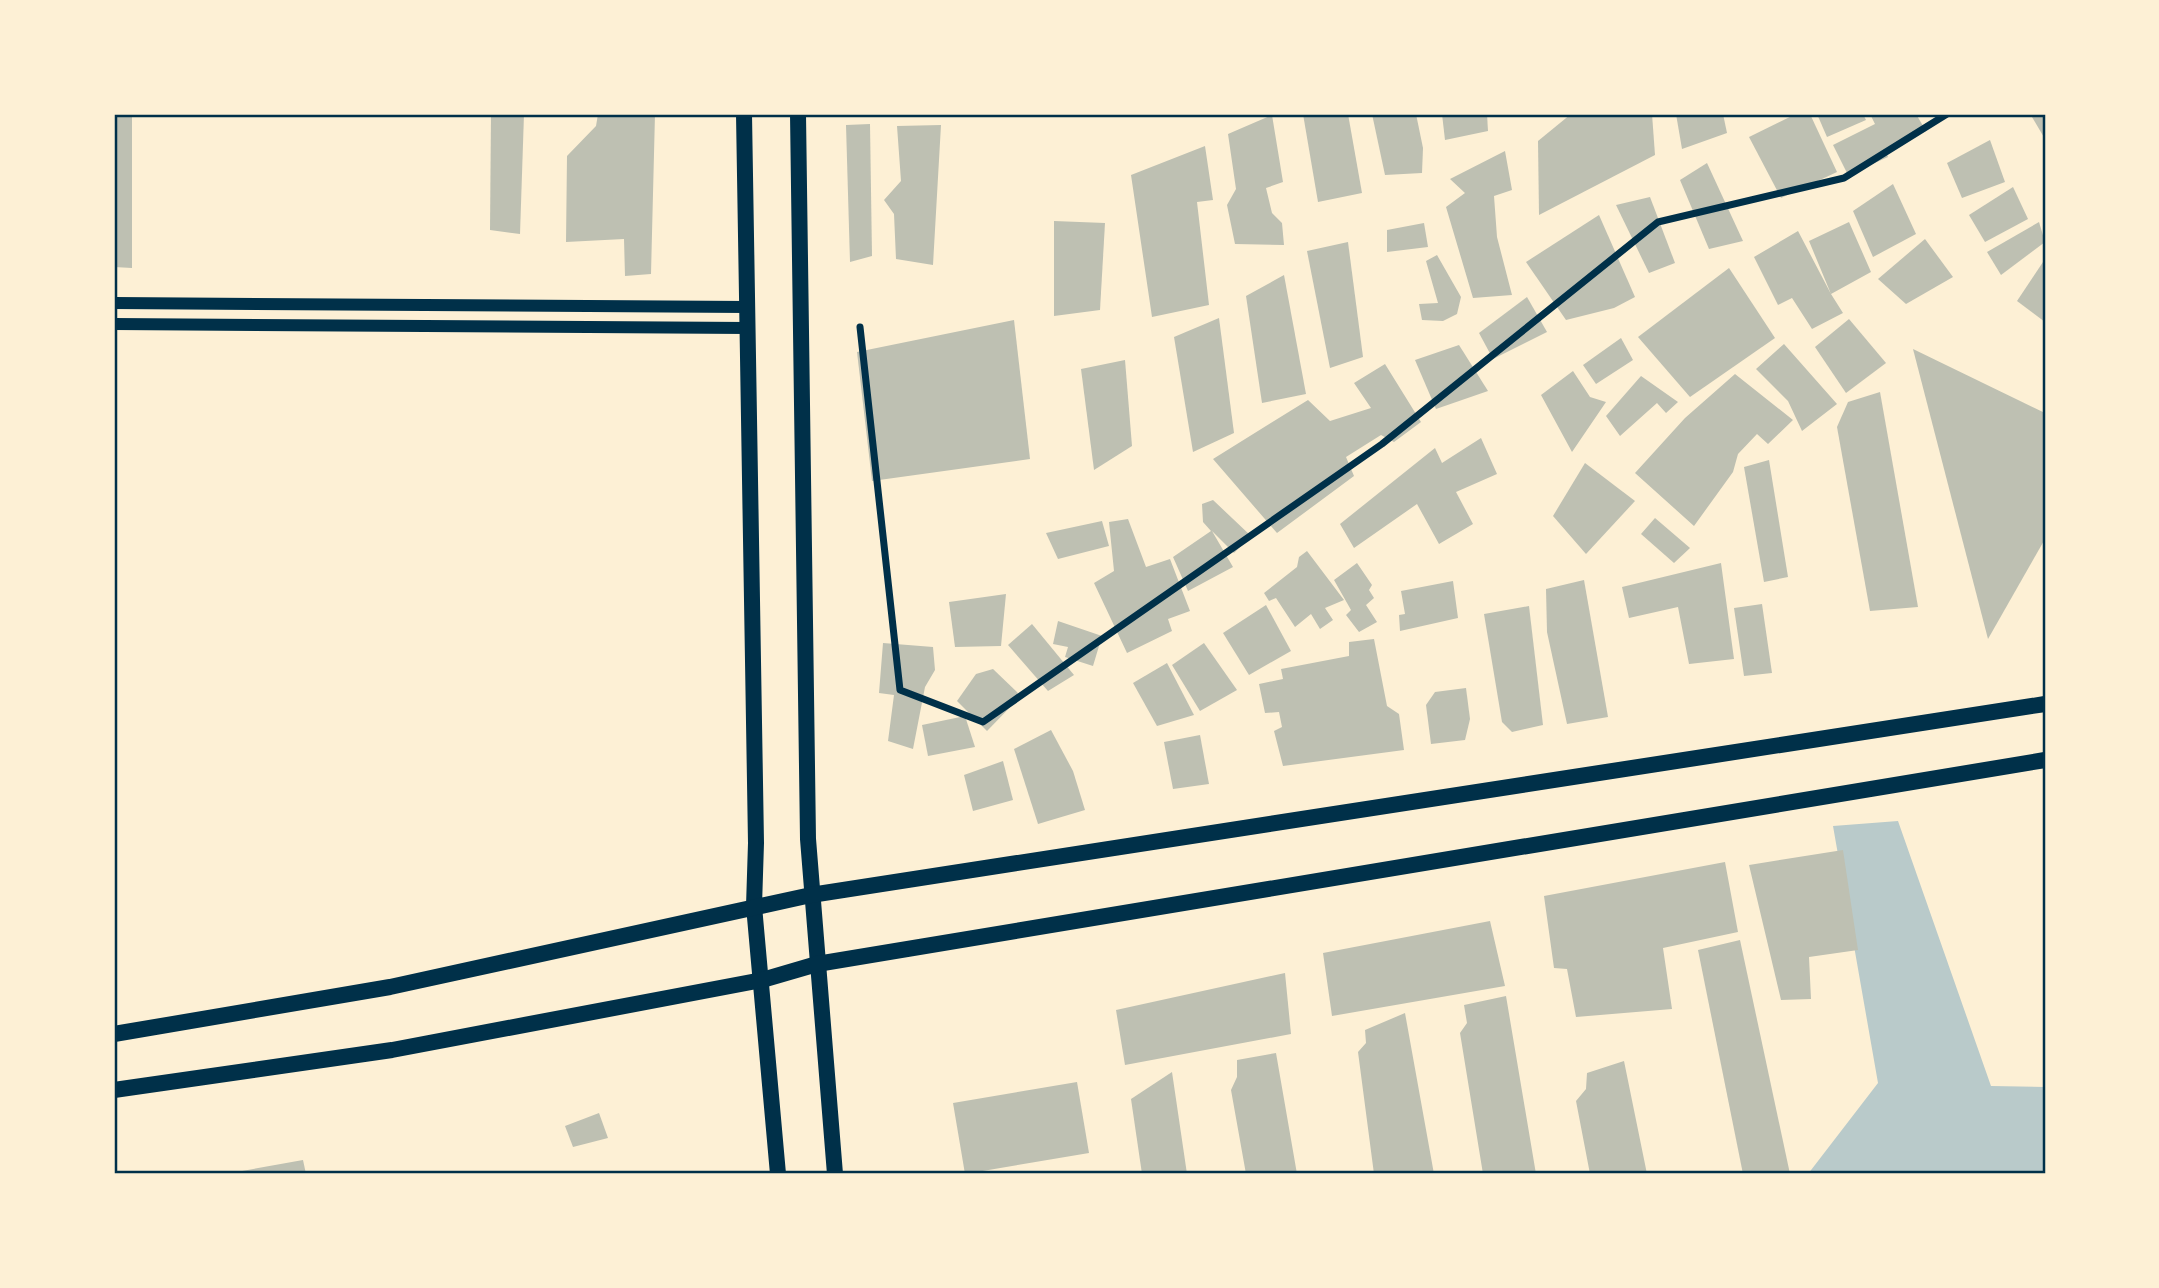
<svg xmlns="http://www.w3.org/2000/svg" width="2159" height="1288" viewBox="0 0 2159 1288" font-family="'Fira Sans',sans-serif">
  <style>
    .green { fill: #b9caca }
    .building { fill: #bec0b2 }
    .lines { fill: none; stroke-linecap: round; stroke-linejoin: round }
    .minor { stroke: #003049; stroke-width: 7 }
    .tertiary { stroke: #003049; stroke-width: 12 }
    .primary { stroke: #003049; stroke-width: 16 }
    .neatline { fill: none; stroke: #003049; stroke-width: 2.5 }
  </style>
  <rect width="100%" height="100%" fill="#fdf0d5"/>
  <polygon class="green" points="1898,821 1991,1086 2045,1087 2045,1174 1808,1174 1878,1083 1833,826"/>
  <g class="building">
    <polygon points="114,114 132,114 132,268 114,267"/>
    <polygon points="491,114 524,114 520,234 490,230"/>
    <polygon points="598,114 655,114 651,274 625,276 624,239 566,242 567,156 596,126"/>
    <polygon points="1303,114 1348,114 1362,193 1318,202"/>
    <polygon points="1372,114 1416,114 1423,148 1422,173 1385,175"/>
    <polygon points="1442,114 1487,114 1488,131 1445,140"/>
    <polygon points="1571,114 1652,114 1655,155 1539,215 1538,141"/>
    <polygon points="1676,114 1723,114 1727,133 1682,149"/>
    <polygon points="1796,114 1810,114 1837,172 1781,198 1749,137"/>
    <polygon points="1817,114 1863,114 1866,120 1827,137"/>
    <polygon points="1870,114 1916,114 1926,131 1885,149 1888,157 1848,175 1833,145 1875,124"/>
    <polygon points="2037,114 2045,114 2045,139 2032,117"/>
    <polygon points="1272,115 1283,182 1266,188 1272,213 1282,223 1284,245 1235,244 1227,205 1236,189 1228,134"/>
    <polygon points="870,124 872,256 850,262 846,125"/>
    <polygon points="941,125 933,265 896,259 894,214 884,200 901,181 897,126"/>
    <polygon points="1990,140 2005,182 1962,198 1947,163"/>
    <polygon points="1205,146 1213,200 1197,202 1209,305 1152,317 1131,175"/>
    <polygon points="1505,151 1512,190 1494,196 1497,237 1512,295 1473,298 1446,207 1465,193 1450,179"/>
    <polygon points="1707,163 1743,241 1709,249 1680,180"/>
    <polygon points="1893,184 1916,234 1873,257 1853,211"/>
    <polygon points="2013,187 2028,219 1985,242 1969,215"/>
    <polygon points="1650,197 1675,263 1649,273 1616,205"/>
    <polygon points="1599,215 1635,297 1614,308 1566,320 1526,262"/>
    <polygon points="1054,221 1105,223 1100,310 1054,316"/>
    <polygon points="1849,222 1871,272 1831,294 1843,313 1812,329 1792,298 1778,305 1754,257 1798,231 1831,294 1809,241"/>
    <polygon points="2039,222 2045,242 2001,275 1987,252"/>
    <polygon points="1424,223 1428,247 1387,252 1387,230"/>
    <polygon points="1925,239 1953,277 1906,304 1878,279"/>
    <polygon points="1348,242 1363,357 1330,368 1307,251"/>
    <polygon points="1437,255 1461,297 1457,314 1443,321 1422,320 1419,304 1438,303 1426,261"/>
    <polygon points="2045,259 2045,322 2017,301"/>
    <polygon points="1729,268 1775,338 1690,397 1638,337"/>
    <polygon points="1284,275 1306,394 1262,403 1246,296"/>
    <polygon points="1527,297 1547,332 1493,359 1479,333"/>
    <polygon points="1219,318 1234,433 1193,452 1174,337"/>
    <polygon points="1849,319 1886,363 1846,393 1815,347"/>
    <polygon points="1014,320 1030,459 872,481 857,352"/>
    <polygon points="1621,338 1633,360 1596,384 1583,365"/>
    <polygon points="1784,344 1837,404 1802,431 1788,401 1756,369"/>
    <polygon points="1459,345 1488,391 1436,409 1415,360"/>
    <polygon points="1913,349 2045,413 2045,539 1988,639"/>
    <polygon points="1125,360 1132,446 1094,470 1081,369"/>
    <polygon points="1385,364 1421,422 1394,442 1381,435 1346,457 1354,476 1277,533 1213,459 1308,400 1330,421 1371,408 1354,383"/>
    <polygon points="1573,371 1590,397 1606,402 1572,452 1541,395"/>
    <polygon points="1735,374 1793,420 1768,444 1757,434 1738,454 1733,472 1694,526 1635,473 1685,418"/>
    <polygon points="1641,376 1678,402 1666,413 1657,403 1620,436 1606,416"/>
    <polygon points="1880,392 1918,607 1870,611 1837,427 1848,402"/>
    <polygon points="1481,438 1497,474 1456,492 1473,524 1439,544 1417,504 1354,548 1340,524 1435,448 1442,463"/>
    <polygon points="1769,460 1788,577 1764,582 1744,467"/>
    <polygon points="1585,463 1635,501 1586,554 1553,516"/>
    <polygon points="1213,500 1251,536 1234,553 1212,531 1233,567 1188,591 1173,557 1211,531 1203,522 1202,504"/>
    <polygon points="1655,518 1690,548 1674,563 1641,534"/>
    <polygon points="1128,519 1146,567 1170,559 1190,611 1168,619 1172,631 1127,653 1094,583 1114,571 1109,522"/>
    <polygon points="1102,521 1109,546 1058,559 1046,533"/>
    <polygon points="1307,551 1344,600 1325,608 1333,620 1320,629 1311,614 1295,627 1276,598 1269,601 1264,593 1297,567 1299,557"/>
    <polygon points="1357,563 1372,585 1369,590 1374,598 1366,605 1377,622 1359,632 1346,615 1351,610 1334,580"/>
    <polygon points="1721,563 1734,659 1689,664 1678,607 1629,618 1622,587"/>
    <polygon points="1584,580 1608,717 1567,724 1547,632 1546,589"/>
    <polygon points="1453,581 1458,618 1400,631 1399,615 1405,614 1401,591"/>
    <polygon points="1006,594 1001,646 955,647 949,602"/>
    <polygon points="1762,604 1772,673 1744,676 1734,608"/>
    <polygon points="1266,605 1291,651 1249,675 1223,633"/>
    <polygon points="1529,606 1543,725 1512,732 1502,722 1484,614"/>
    <polygon points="1058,621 1102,636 1093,666 1065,657 1068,647 1053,644"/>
    <polygon points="1032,624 1074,675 1048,691 1008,645"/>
    <polygon points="1374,639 1387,706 1399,714 1404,750 1283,766 1274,731 1282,727 1279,712 1265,713 1259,684 1283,679 1281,669 1349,656 1349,642"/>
    <polygon points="883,643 933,647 935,670 925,687 913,749 888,741 894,695 879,693"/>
    <polygon points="1204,643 1237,690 1200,711 1172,665"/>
    <polygon points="1167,663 1194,715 1157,726 1133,683"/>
    <polygon points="993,669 1021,696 987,731 957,701 976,674"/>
    <polygon points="1466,688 1470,719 1465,740 1431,744 1426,705 1435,692"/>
    <polygon points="965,716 975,747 928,756 922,725"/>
    <polygon points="1051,730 1073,771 1085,810 1038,824 1014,749"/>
    <polygon points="1200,735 1209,784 1173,789 1164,742"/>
    <polygon points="1003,761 1013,800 973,811 964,775"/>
    <polygon points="1843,850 1858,950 1809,957 1811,999 1781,1000 1749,865"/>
    <polygon points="1725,862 1738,932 1663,948 1672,1009 1576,1017 1567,969 1554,968 1544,896"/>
    <polygon points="1490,921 1505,986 1332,1016 1323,953"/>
    <polygon points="1740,940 1790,1174 1743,1174 1698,950"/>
    <polygon points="1285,973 1291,1034 1125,1065 1116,1010"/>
    <polygon points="1506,996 1536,1174 1483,1174 1460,1033 1467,1023 1464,1005"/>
    <polygon points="1405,1013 1434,1174 1374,1174 1358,1052 1366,1043 1365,1030"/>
    <polygon points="1276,1053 1297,1174 1246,1174 1231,1090 1237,1077 1237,1060"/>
    <polygon points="1624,1061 1647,1174 1590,1174 1576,1101 1586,1089 1587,1073"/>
    <polygon points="1172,1072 1187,1174 1142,1174 1131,1099"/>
    <polygon points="1077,1082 1089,1153 965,1174 953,1103"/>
    <polygon points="599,1113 608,1138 573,1147 565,1126"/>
    <polygon points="303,1160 306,1174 231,1174 231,1173"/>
  </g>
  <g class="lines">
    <polyline class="minor" points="860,327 900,690 983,722 1382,444 1658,222 1844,178 1947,114"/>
    <g class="tertiary">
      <polyline points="114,303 747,307"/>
      <polyline points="114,324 748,328"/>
    </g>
    <g class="primary">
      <polyline points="744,114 756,843 754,906 778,1174"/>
      <polyline points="798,114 808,839 835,1174"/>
      <polyline points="114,1034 390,987 811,895 2045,704"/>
      <polyline points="114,1090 392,1050 762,980 817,964 2045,760"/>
    </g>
  </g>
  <rect width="2159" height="1288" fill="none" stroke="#fdf0d5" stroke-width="231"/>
  <rect x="116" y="116" width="1928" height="1056" class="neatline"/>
</svg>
